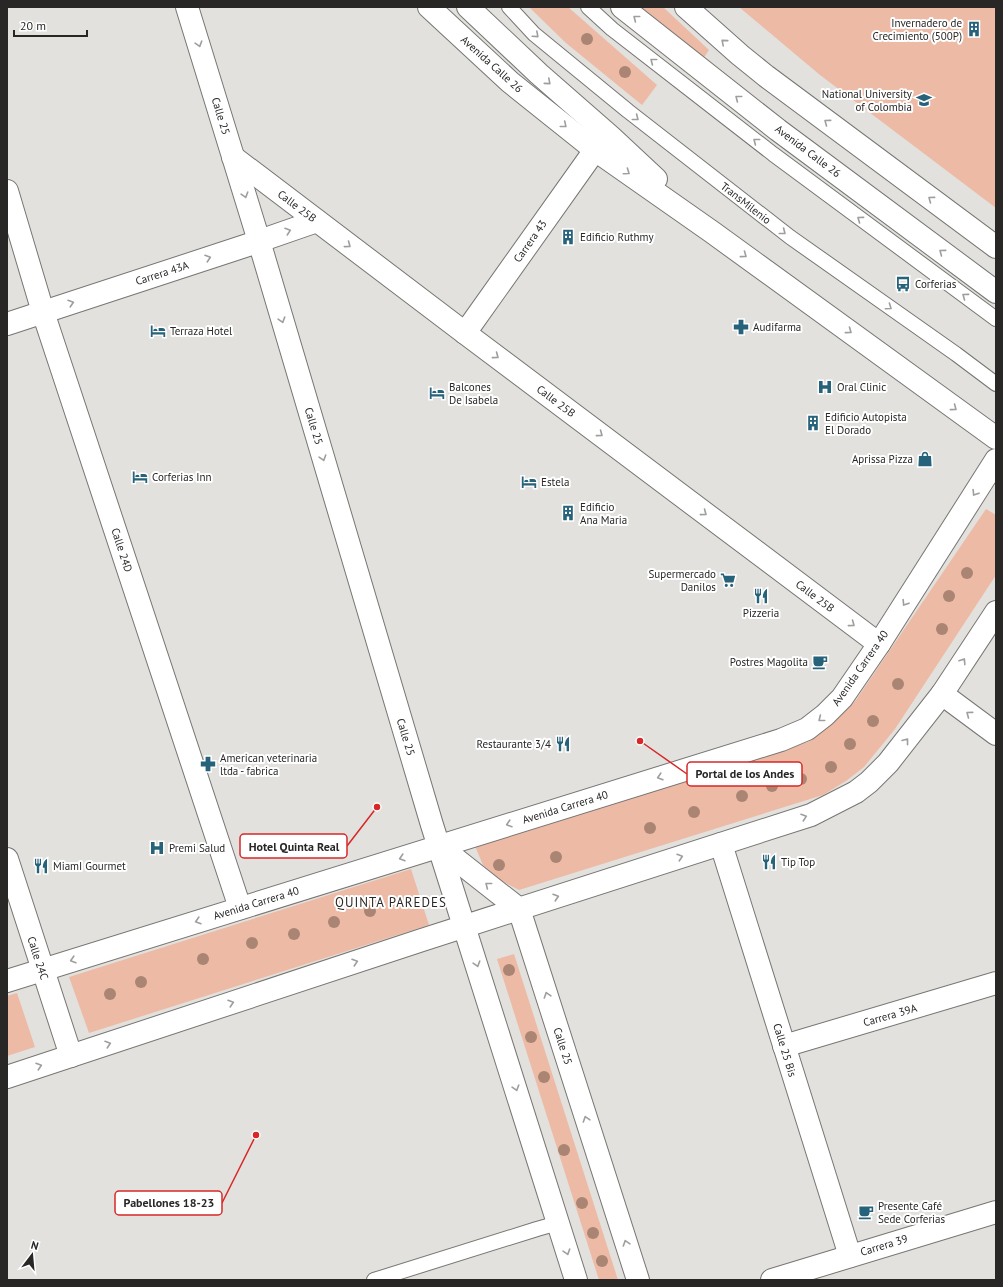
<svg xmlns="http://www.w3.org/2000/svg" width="1003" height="1287" viewBox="0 0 1003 1287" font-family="'PT Sans',sans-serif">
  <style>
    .green { fill: #edbaa5 }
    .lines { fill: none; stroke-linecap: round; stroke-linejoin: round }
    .lane-casing { stroke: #777673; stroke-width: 16 }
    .street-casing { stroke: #777673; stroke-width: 24 }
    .secondary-casing { stroke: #777673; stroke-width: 24 }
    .primary-casing { stroke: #777673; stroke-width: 24 }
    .lane { stroke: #fff; stroke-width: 14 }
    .street { stroke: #fff; stroke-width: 22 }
    .secondary { stroke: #fff; stroke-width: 22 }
    .primary { stroke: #fff; stroke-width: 22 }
    .tree { fill: #aa8573 }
    .oneway { stroke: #9e9e9d }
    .labels { text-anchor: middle; stroke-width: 4; stroke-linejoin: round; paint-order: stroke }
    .poi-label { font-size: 11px; fill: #282726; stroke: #fff; text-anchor: start }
    .street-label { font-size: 11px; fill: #282726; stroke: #fff }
    .quarter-label { font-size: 13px; letter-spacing: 1px; fill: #282726; stroke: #fff }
    .leader { fill: none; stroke: #d62828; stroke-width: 1.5 }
    .callout-dot { fill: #d62828; stroke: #fff; stroke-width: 1.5 }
    .callout { fill: #fff; stroke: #d62828; stroke-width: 1.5 }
    .callout-label { font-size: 12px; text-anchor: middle; font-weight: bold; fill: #282726 }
  </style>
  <rect width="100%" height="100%" fill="#e2e1dd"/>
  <g class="green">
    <polygon points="529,7 568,7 657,85 642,105 566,43"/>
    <polygon points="638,7 663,7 709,50 703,59"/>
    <polygon points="739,7 996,7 996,208 820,75"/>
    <path d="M 986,509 L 996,515 L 996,575 L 895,729 L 864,767 L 846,781 L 823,795 L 519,890 L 500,880 L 483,865 L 475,846 L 808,742 C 828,728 839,718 856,700 Z"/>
    <polygon points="411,869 429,925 89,1033 69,977"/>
    <polygon points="514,954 618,1280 599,1280 497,959"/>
    <polygon points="17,993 35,1047 7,1056 7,996"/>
  </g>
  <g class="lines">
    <g class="lane-casing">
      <g id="lane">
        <polyline points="509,7 534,34 628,111 790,237 956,354 996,384"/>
        <polyline points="588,7 612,29 773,154 996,319"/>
        <polyline points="374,1280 537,1229 558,1223"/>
      </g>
    </g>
    <g class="street-casing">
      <g id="street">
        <polyline points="233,157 465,333 879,644"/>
        <polyline points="7,191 43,312 240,908"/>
        <polyline points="7,324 248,245 317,221"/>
        <polyline points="465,333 595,150"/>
        <polyline points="721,844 850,1256"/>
        <polyline points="7,859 71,1056"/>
        <polyline points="784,1046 996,983"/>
        <polyline points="772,1280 996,1212"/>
      </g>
    </g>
    <g class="secondary-casing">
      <g id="secondary">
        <polyline points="187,7 259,241 432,825 576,1280"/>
        <polyline points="942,694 996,734"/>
        <polyline points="439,846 519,909 638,1280"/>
        <polyline points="7,981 781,740 807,729 825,715 842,698 879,644 996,460"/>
        <polyline points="7,1077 422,940 811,815 856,792 869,782 888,763 942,694 996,612"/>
      </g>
    </g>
    <g class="primary-casing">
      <g id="primary">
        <polyline points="429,7 510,82 595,150 712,232 996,438"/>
        <polyline points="468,7 539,74 611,137 656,179"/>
        <polyline points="622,7 778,130 996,292"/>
        <polyline points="686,7 740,55 766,76 996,247"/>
      </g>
    </g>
    <use href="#lane" class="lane"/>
    <use href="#street" class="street"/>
    <use href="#secondary" class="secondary"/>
    <use href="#primary" class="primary"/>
  </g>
  <g class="tree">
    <circle cx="587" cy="39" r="6"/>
    <circle cx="625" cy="72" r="6"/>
    <circle cx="967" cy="573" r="6"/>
    <circle cx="949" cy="596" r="6"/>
    <circle cx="942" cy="629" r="6"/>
    <circle cx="898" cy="684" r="6"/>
    <circle cx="873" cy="721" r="6"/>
    <circle cx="850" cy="744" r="6"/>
    <circle cx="831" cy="767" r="6"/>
    <circle cx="801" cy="779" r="6"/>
    <circle cx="772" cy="786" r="6"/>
    <circle cx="742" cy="796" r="6"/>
    <circle cx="694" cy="812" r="6"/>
    <circle cx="650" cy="828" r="6"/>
    <circle cx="556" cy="857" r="6"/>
    <circle cx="499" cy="865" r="6"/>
    <circle cx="370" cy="911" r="6"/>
    <circle cx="334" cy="922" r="6"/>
    <circle cx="294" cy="934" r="6"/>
    <circle cx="252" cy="943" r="6"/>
    <circle cx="203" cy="959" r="6"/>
    <circle cx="509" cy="970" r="6"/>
    <circle cx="141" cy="982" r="6"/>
    <circle cx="110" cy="994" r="6"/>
    <circle cx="531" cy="1037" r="6"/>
    <circle cx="544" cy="1077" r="6"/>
    <circle cx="564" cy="1150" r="6"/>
    <circle cx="582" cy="1203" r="6"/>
    <circle cx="593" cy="1233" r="6"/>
    <circle cx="602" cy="1261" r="6"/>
  </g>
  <defs><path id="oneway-chevron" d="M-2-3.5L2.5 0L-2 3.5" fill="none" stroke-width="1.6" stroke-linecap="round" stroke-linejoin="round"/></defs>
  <g class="oneway">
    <use href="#oneway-chevron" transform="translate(636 18) rotate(-142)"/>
    <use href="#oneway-chevron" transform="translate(536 35) rotate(42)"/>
    <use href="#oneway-chevron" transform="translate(724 42) rotate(-139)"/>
    <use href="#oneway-chevron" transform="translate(199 44) rotate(73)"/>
    <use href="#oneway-chevron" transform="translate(653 61) rotate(-142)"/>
    <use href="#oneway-chevron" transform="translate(548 82) rotate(41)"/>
    <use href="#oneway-chevron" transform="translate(738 98) rotate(-142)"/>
    <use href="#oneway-chevron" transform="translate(636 118) rotate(38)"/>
    <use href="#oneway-chevron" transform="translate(827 122) rotate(-143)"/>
    <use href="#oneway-chevron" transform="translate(564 125) rotate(39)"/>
    <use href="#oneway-chevron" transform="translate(756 141) rotate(-142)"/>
    <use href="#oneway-chevron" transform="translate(627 172) rotate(35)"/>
    <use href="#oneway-chevron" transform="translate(245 195) rotate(73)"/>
    <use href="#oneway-chevron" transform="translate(931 199) rotate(-143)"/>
    <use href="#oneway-chevron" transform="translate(860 219) rotate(-144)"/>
    <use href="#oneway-chevron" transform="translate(288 231) rotate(-19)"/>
    <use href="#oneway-chevron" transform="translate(783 232) rotate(38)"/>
    <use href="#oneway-chevron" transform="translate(348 245) rotate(37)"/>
    <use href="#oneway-chevron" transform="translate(942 252) rotate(-143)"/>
    <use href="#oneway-chevron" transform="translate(744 255) rotate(36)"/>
    <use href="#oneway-chevron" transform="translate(208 258) rotate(-18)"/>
    <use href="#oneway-chevron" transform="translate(965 296) rotate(-144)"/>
    <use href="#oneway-chevron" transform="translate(71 303) rotate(-18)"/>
    <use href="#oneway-chevron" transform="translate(889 307) rotate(35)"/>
    <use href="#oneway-chevron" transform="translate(282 320) rotate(73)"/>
    <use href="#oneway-chevron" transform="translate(849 331) rotate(36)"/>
    <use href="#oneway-chevron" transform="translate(496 356) rotate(37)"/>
    <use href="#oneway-chevron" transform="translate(954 408) rotate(37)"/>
    <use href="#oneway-chevron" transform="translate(600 434) rotate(37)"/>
    <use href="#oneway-chevron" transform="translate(323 458) rotate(73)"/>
    <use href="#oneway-chevron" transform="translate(975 493) rotate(122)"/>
    <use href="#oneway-chevron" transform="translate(704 513) rotate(37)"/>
    <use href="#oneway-chevron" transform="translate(905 603) rotate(122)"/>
    <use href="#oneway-chevron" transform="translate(852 624) rotate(37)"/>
    <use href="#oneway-chevron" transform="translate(963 661) rotate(-57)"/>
    <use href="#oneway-chevron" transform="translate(969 714) rotate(-143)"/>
    <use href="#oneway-chevron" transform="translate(821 719) rotate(142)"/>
    <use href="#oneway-chevron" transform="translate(906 741) rotate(-52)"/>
    <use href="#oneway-chevron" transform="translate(660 777) rotate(163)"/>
    <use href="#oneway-chevron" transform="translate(804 817) rotate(-19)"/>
    <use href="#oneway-chevron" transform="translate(509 824) rotate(163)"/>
    <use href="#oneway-chevron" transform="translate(680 857) rotate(-18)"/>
    <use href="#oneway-chevron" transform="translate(402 858) rotate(163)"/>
    <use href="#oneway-chevron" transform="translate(488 885) rotate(-142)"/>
    <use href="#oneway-chevron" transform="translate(556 897) rotate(-18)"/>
    <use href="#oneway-chevron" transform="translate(198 921) rotate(163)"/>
    <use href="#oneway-chevron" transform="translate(73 960) rotate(163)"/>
    <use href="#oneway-chevron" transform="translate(355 962) rotate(-18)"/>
    <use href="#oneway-chevron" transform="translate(477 964) rotate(73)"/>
    <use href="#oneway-chevron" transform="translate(547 995) rotate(-108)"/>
    <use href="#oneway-chevron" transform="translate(231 1003) rotate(-18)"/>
    <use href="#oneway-chevron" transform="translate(108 1044) rotate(-18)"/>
    <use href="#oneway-chevron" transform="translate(39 1066) rotate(-18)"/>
    <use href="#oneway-chevron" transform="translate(516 1088) rotate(73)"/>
    <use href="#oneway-chevron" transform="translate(586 1119) rotate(-108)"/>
    <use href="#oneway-chevron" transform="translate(626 1243) rotate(-108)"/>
    <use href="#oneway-chevron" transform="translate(567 1252) rotate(72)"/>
  </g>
  <defs>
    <g id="building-bare" transform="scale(1.2)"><path d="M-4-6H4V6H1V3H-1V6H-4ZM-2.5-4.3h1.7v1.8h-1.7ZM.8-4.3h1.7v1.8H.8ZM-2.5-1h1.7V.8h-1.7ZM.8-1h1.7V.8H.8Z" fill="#266279" stroke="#fff" stroke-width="2.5" paint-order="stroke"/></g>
    <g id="university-bare" transform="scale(1.2)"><path d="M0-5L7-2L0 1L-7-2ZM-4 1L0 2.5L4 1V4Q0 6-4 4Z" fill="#266279" stroke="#fff" stroke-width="2.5" paint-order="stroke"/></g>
    <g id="bus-bare" transform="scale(1.2)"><path d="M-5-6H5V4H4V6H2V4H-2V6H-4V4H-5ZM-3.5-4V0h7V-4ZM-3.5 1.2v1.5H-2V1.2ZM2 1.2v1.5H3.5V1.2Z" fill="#266279" stroke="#fff" stroke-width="2.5" paint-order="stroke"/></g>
    <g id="pharmacy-bare" transform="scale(1.2)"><path d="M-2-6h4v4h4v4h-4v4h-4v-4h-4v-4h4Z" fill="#266279" stroke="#fff" stroke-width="2.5" paint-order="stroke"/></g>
    <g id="hotel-bare" transform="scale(1.2)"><path d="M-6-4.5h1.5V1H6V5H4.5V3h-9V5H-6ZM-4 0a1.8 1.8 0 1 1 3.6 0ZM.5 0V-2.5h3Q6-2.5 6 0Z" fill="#266279" stroke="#fff" stroke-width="2.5" paint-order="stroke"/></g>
    <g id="hospital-bare" transform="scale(1.2)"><path d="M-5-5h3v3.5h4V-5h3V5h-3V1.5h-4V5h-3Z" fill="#266279" stroke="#fff" stroke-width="2.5" paint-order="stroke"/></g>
    <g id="shop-bare" transform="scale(1.2)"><path d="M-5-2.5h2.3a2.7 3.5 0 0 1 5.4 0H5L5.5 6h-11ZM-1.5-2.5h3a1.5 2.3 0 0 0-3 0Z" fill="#266279" stroke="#fff" stroke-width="2.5" paint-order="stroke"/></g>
    <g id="supermarket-bare" transform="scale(1.2)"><path d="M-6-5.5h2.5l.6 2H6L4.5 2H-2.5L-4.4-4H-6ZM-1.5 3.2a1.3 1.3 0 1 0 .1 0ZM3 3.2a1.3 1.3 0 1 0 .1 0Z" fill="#266279" stroke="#fff" stroke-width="2.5" paint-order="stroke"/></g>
    <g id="restaurant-bare" transform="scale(1.2)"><path d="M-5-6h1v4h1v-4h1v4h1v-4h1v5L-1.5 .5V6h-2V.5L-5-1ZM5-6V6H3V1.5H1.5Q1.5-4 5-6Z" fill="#266279" stroke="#fff" stroke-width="2.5" paint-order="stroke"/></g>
    <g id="cafe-bare" transform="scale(1.2)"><path d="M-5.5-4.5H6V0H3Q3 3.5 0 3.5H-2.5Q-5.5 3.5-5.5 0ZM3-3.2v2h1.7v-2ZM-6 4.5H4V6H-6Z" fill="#266279" stroke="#fff" stroke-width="2.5" paint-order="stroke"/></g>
  </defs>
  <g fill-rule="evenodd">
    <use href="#building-bare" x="974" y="29"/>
    <use href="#university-bare" x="924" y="100"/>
    <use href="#building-bare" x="568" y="237"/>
    <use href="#bus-bare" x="903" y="284"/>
    <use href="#pharmacy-bare" x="741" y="327"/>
    <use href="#hotel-bare" x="158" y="331"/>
    <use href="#hospital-bare" x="825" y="387"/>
    <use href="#hotel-bare" x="437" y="393"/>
    <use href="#building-bare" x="813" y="423"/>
    <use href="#shop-bare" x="925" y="459"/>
    <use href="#hotel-bare" x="140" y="477"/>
    <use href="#hotel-bare" x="529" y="482"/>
    <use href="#building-bare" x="568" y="513"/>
    <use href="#supermarket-bare" x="728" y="580"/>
    <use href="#restaurant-bare" x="761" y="596"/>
    <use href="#cafe-bare" x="820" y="662"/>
    <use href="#restaurant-bare" x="563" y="744"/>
    <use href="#pharmacy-bare" x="208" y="764"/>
    <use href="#hospital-bare" x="157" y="848"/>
    <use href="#restaurant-bare" x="769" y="862"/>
    <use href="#restaurant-bare" x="41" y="866"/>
    <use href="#cafe-bare" x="866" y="1212"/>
  </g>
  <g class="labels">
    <g class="poi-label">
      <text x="962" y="27" text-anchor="end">Invernadero de<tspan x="962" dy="13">Crecimiento (500P)</tspan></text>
      <text x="912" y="98" text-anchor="end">National University<tspan x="912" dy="13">of Colombia</tspan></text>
      <text x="580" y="241">Edificio Ruthmy</text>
      <text x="915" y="288">Corferias</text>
      <text x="753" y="331">Audifarma</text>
      <text x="170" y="335">Terraza Hotel</text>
      <text x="449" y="391">Balcones<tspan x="449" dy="13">De Isabela</tspan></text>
      <text x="837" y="391">Oral Clinic</text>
      <text x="825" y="421">Edificio Autopista<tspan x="825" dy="13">El Dorado</tspan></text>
      <text x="913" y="463" text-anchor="end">Aprissa Pizza</text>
      <text x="152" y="481">Corferias Inn</text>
      <text x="541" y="486">Estela</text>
      <text x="580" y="511">Edificio<tspan x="580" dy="13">Ana Maria</tspan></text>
      <text x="716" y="578" text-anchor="end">Supermercado<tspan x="716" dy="13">Danilos</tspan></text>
      <text x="761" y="617" text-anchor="middle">Pizzeria</text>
      <text x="808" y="666" text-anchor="end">Postres Magolita</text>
      <text x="551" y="748" text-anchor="end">Restaurante 3/4</text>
      <text x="220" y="762">American veterinaria<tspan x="220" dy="13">ltda - fabrica</tspan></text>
      <text x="169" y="852">Premi Salud</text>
      <text x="781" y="866">Tip Top</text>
      <text x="53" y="870">MiamI Gourmet</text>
      <text x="878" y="1210">Presente Café<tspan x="878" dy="13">Sede Corferias</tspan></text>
    </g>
    <g class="street-label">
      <text transform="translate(492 64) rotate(42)" y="4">Avenida Calle 26</text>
      <text transform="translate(221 116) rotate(73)" y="4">Calle 25</text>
      <text transform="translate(808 151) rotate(37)" y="4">Avenida Calle 26</text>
      <text transform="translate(746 203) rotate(38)" y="4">TransMilenio</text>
      <text transform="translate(297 206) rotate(37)" y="4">Calle 25B</text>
      <text transform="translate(530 241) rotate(-55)" y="4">Carrera 43</text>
      <text transform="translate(162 273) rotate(-18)" y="4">Carrera 43A</text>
      <text transform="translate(556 401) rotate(37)" y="4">Calle 25B</text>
      <text transform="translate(314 426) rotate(73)" y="4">Calle 25</text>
      <text transform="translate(122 550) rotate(72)" y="4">Calle 24D</text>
      <text transform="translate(815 596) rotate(37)" y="4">Calle 25B</text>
      <text transform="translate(860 668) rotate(-55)" y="4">Avenida Carrera 40</text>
      <text transform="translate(406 737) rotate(73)" y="4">Calle 25</text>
      <text transform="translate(565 807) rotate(-17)" y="4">Avenida Carrera 40</text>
      <text transform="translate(256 903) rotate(-17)" y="4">Avenida Carrera 40</text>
      <text transform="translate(38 958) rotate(72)" y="4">Calle 24C</text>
      <text transform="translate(890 1015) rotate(-16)" y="4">Carrera 39A</text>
      <text transform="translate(563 1046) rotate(72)" y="4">Calle 25</text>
      <text transform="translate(785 1050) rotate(73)" y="4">Calle 25 Bis</text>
      <text transform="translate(884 1245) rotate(-17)" y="4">Carrera 39</text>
    </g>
    <g class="quarter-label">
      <text x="391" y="907">QUINTA PAREDES</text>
    </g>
  </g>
  <path class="leader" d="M640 741L687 774M377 807L347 846M256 1135L222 1203"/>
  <g class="callout-dot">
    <circle cx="640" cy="741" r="4"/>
    <circle cx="377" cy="807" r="4"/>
    <circle cx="256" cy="1135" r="4"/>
  </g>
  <g class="callout">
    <rect x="687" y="762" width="115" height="24" rx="4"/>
    <rect x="240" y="834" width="107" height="24" rx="4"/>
    <rect x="115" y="1191" width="107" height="24" rx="4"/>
  </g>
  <g class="callout-label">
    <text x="745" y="778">Portal de los Andes</text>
    <text x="294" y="851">Hotel Quinta Real</text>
    <text x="169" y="1207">Pabellones 18-23</text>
  </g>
  <rect width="1003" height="1287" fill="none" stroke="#282726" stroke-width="16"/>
  <g transform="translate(32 1255) rotate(16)" stroke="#ffffff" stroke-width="3" paint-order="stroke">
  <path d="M0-3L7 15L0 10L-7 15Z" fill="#282726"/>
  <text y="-6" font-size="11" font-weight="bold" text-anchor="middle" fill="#282726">N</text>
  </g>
  <path d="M14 30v6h73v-6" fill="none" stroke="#282726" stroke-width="2"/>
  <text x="20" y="30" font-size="12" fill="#282726" stroke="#ffffff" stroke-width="3" paint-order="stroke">20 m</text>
</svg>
